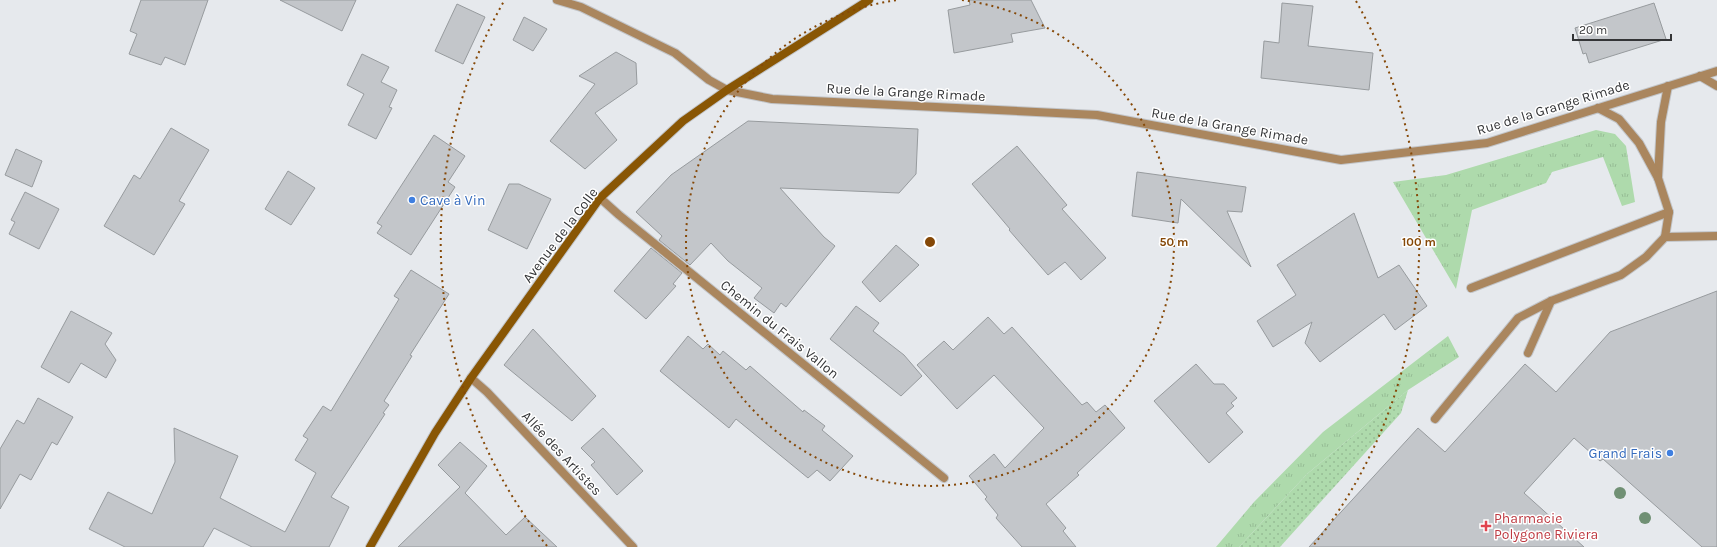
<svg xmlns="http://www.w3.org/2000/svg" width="1717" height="547" viewBox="0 0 1717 547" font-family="Karla,sans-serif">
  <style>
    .grass { fill: url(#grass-tufts) }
    .park { fill: url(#park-dots) }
    .building { fill: #c3c6ca; stroke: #979b9e }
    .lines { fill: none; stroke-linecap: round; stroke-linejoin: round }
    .service-casing { stroke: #c2c5c9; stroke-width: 10 }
    .minor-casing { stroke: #c2c5c9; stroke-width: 10 }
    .secondary-casing { stroke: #c2c5c9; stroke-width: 10 }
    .service { stroke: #aa865e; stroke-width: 8 }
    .minor { stroke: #aa865e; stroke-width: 8 }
    .secondary { stroke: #895604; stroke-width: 8 }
    .tree { fill: #709074 }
    .ring { fill: none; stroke: #854807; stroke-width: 2; stroke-dasharray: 2 4 }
    .shop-dot { fill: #3f7fe0; stroke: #fff; stroke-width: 1.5 }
    .health-dot { fill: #e0444e; stroke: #fff; stroke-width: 1.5 }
    .labels { text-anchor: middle; stroke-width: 3; stroke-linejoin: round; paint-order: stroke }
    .street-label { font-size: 14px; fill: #343537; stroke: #fff }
    .shop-label { font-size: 14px; fill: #366cbe; stroke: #fff; text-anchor: start }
    .health-label { font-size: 14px; fill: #be3a42; stroke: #fff; text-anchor: start }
    .centre { fill: #854807; stroke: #fff; stroke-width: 2 }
    .ring-label { font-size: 12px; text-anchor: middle; font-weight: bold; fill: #854807; stroke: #fff; stroke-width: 3; stroke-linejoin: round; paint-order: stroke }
  </style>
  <defs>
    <pattern id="grass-tufts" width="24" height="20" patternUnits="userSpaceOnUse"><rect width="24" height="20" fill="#aedaac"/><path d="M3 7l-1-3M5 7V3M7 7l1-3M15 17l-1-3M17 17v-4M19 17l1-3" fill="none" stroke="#96bc95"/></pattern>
    <pattern id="park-dots" width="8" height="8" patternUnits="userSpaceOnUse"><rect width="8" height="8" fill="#aedaac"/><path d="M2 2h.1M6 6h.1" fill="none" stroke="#96bc95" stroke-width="1.8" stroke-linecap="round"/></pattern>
  </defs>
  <rect width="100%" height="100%" fill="#e6e9ed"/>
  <g class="grass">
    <polygon points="1596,130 1615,134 1626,146 1635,202 1622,206 1603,157 1552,172 1546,183 1472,210 1456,289 1393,182 1446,175"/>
    <polygon points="1448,336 1459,357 1408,390 1307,474 1239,547 1216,547 1254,502 1323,432"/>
  </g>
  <polygon class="park" points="1408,390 1401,413 1280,547 1239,547 1307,474"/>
  <g class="building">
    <polygon points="141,0 208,0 185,65 165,57 161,65 129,54 137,34 130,31"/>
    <polygon points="280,0 356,0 342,31"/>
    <polygon points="969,0 1031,0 1045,28 1011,34 1013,42 954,53 948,10 970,5"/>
    <polygon points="1282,3 1313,6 1308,46 1373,53 1369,90 1261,78 1264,41 1279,43"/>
    <polygon points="1654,3 1666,39 1589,63 1586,53 1583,54 1575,28"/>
    <polygon points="457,4 485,17 463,64 435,51"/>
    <polygon points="524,17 547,29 533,51 513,40"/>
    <polygon points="616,52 636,63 637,84 595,113 617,140 585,169 550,141 595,84 579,76"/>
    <polygon points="362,54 389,67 381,82 397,90 389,107 392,108 376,139 348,125 364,94 347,85"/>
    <polygon points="748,121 918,129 916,174 899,193 780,188 824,237 835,246 786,307 781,303 774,313 754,298 762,288 728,261 711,243 690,265 659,240 662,236 636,212 671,175"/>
    <polygon points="171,128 209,150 179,201 185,204 154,255 104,226 134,175 140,179"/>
    <polygon points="434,135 465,156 448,182 455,187 411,255 377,233 382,226 377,223"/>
    <polygon points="1017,146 1067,205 1062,209 1106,258 1081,280 1065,262 1048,275 1009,230 1010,229 972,184"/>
    <polygon points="16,149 42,161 32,187 5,175"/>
    <polygon points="288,171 315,188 291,225 265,209"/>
    <polygon points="1137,172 1246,187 1242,212 1227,211 1251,267 1181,199 1178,223 1132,216"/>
    <polygon points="509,184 519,184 551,199 527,249 488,230"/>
    <polygon points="25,192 59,209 39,249 9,234 15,222 11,220"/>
    <polygon points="1354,213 1378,278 1399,265 1427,306 1395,330 1384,314 1320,362 1305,343 1312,322 1273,347 1257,321 1296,295 1277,265"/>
    <polygon points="896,245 919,265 880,302 862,282"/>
    <polygon points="651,248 682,273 673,284 676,286 646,319 614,291"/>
    <polygon points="411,270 449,294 410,355 412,356 384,401 389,405 383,413 385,414 331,497 349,507 329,547 252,547 214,528 203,547 125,547 89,529 108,492 152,514 175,462 174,428 238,456 220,498 285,532 316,473 295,460 308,439 303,436 323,406 331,411 399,299 394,296"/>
    <polygon points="1717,291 1717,547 1702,547 1603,459 1600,461 1574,438 1524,493 1584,547 1309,547 1418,428 1445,452 1525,364 1556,392 1610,332"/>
    <polygon points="856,306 879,323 873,331 904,355 922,376 901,396 830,339"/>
    <polygon points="71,311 112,333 105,344 116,360 106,378 81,363 69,383 41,367"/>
    <polygon points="988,317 1004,334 1012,327 1082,405 1087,402 1096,412 1105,405 1125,428 1077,473 1079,475 1046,504 1066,528 1063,531 1076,547 1022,547 996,518 998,515 985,499 987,497 969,476 994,454 1005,468 1044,428 994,375 957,409 917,365 944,341 953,350"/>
    <polygon points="533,329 596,396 572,421 504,365"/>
    <polygon points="688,336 703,349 708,344 720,355 723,351 746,370 750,366 803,412 804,410 825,426 822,430 853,456 830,481 817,470 808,478 736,419 729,428 660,371"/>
    <polygon points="1196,364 1214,384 1224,384 1237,398 1231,403 1234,406 1226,413 1243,432 1209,463 1154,401"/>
    <polygon points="38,398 73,417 57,445 52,442 31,480 20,474 0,509 0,449 17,420 24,424"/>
    <polygon points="603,428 643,471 617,495 591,465 595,462 581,448"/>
    <polygon points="460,442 487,466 465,493 506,535 525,517 557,547 398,547 460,487 438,465"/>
  </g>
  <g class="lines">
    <g class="service-casing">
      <g id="service">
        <polyline points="557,0 581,7 675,53 709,80 727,90"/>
        <polyline points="1700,76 1717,86"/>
        <polyline points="1658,178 1661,122 1668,86"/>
        <polyline points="1665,237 1717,236"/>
        <polyline points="1471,288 1669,212"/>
        <polyline points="1528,353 1551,301"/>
        <polyline points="1435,419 1518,318 1551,301 1621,275 1646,257 1665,237 1669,212 1658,178 1639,143 1619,119 1598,108"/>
      </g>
    </g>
    <g class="minor-casing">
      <g id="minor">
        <polyline points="727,90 772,99 1097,115 1341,160 1487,143 1717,71"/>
        <polyline points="600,198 619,215 944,478"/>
        <polyline points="471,378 487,392 633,547"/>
      </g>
    </g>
    <g class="secondary-casing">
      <polyline id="secondary" points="370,547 435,433 471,378 600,198 683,121 727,90 869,0"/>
    </g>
    <use href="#service" class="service"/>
    <use href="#minor" class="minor"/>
    <use href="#secondary" class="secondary"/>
  </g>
  <g class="tree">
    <circle cx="1620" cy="493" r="6"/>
    <circle cx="1645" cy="518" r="6"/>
  </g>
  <g class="ring">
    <path d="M962 0A244 244 0 1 1 898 0"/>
    <path d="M547 546A489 489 0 0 1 504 1M1356 1A489 489 0 0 1 1313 546"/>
  </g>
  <g class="shop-dot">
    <circle cx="412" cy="200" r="4"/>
    <circle cx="1670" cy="453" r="4"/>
  </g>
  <path class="health-dot" d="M1484 520h4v4h4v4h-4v4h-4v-4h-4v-4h4z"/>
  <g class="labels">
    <g class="street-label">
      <text transform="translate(906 92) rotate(3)" y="5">Rue de la Grange Rimade</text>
      <text transform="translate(1553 107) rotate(-17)" y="5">Rue de la Grange Rimade</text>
      <text transform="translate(1230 126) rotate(10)" y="5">Rue de la Grange Rimade</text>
      <text transform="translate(560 235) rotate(-53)" y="5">Avenue de la Colle</text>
      <text transform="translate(780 329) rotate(39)" y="5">Chemin du Frais Vallon</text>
      <text transform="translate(562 453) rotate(47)" y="5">Allée des Artistes</text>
    </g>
    <g class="shop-label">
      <text x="420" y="205">Cave à Vin</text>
      <text x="1662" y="458" text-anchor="end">Grand Frais</text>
    </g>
    <g class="health-label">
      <text x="1494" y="523">Pharmacie<tspan x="1494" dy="16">Polygone Riviera</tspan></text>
    </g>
  </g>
  <circle cx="930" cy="242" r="6" class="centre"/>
  <g class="ring-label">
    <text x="1174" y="246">50 m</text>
    <text x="1419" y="246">100 m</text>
  </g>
  <path d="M1573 34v6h98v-6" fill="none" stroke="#343537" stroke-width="2"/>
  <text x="1579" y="34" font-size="12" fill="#343537" stroke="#ffffff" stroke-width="3" paint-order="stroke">20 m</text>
</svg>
